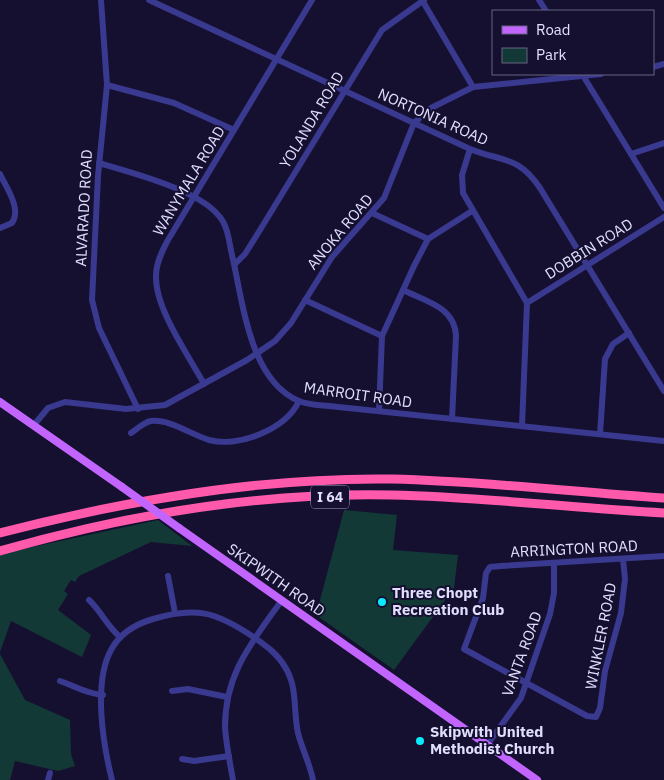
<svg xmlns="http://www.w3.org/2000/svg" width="664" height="780" viewBox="0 0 664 780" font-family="'IBM Plex Sans',sans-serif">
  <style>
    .green { fill: #133937 }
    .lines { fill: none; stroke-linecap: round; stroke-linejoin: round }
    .minor { stroke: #3a3990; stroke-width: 6 }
    .major { stroke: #c265ff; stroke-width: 8 }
    .highway { stroke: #ff59ac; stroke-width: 9 }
    .major-bridge { stroke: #c265ff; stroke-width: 8 }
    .poi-dot { fill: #0aebff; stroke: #15102f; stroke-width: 2 }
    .labels { text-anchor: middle; stroke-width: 4; stroke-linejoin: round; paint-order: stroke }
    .shield { fill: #15102f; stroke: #a4a0c1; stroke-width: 1 }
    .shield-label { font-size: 14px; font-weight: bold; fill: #e1deff }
    .street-label { font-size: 15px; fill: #e1deff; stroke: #15102f }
    .poi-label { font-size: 15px; font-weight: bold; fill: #e1deff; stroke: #15102f; text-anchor: start }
  </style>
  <rect width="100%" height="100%" fill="#15102f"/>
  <g class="green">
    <polygon points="344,510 397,515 393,550 458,555 454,588 394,670 316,615"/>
    <polygon points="158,520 192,546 151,542 79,576 75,582 71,580 64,591 68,594 58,610 91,635 82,657 11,621 0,652 0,554"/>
    <polygon points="0,654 25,700 70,720 71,754 75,766 58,771 15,761 10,780 0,780"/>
  </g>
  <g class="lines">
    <g class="minor">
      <polyline points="101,0 107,85 98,176 92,300 99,328 138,409"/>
      <path d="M 149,0 L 470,149 C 502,162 518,155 540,188 L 664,391"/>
      <polyline points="422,0 473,87"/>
      <polyline points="539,0 546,11"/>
      <polyline points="653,67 664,64"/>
      <polyline points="582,74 664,208"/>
      <polyline points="107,85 174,103 234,130"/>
      <polyline points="470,149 462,175 463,193 527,303 522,426"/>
      <polyline points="631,154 664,143"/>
      <path d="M 99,163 C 130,172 199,190 219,216 C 228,226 229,242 232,255 C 243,301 249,380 299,401 C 308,405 319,405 329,406 L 664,441"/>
      <path d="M 0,174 C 6,187 22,209 12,223 L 0,228"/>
      <polyline points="372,213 428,239"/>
      <polyline points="235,264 245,254 260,230 382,30 424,0"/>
      <path d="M 403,290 C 425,301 455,307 456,336 L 452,419"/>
      <polyline points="305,300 382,336"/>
      <polyline points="527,303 664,217"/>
      <path d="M 204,384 C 189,356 155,309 156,276 C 156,263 162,251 168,240 L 312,0"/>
      <polyline points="379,411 382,336 414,266 428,239 472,211"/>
      <polyline points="34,425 48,408 65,402 126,409 165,405 247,360 275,341 291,323 332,257 384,198 414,123 431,108 473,87 601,74"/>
      <path d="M 131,433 C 137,429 144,422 151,421 C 170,419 192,435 209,440 C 239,448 286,429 299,401"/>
      <polyline points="600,434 605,359 613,344 629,333"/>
      <polyline points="623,559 625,579 621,613 605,671 600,708 596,717 587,716 464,649 483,598 486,573 490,567 501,566 664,556"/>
      <polyline points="168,576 175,613"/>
      <path d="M 89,600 C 101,611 107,626 120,637"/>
      <path d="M 60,681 C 75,686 86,694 103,695"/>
      <polyline points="172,691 188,689 227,697"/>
      <polyline points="487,745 521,698 550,614 554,593 554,563"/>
      <polyline points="182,759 194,761 229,756"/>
      <polyline points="48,780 50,773"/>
      <path d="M 112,780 C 103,744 93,683 111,650 C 120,633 136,624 153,619 C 195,606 216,612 252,636 C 265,645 277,653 285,667 C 298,687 293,711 298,733 C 302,749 310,764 313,780"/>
      <path d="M 233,780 C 230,763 226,744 225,727 C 225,673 252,642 282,600"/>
    </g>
    <g class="major">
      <polyline points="0,402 122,487"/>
      <polyline points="179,528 537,780"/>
    </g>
    <g class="highway">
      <path d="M 0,533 C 128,500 260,477 392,479 C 483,481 573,492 664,498"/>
      <path d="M 0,551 C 126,515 260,492 392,495 C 483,497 573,508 664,513"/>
    </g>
    <polyline class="major-bridge" points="122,487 179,528"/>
  </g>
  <g class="poi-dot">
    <circle cx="382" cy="602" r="5"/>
    <circle cx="420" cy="741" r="5"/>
  </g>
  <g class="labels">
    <rect class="shield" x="311" y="485.5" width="38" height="23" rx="4"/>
    <g class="shield-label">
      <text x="330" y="502">I 64</text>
    </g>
    <g class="street-label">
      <text transform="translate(433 117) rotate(24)" y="5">NORTONIA ROAD</text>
      <text transform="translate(312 120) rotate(-59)" y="5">YOLANDA ROAD</text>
      <text transform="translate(189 181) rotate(-59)" y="5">WANYMALA ROAD</text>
      <text transform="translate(84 208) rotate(-87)" y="5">ALVARADO ROAD</text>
      <text transform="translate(340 232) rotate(-50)" y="5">ANOKA ROAD</text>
      <text transform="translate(589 249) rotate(-32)" y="5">DOBBIN ROAD</text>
      <text transform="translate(358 395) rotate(8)" y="5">MARROIT ROAD</text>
      <text transform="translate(574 549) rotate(-3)" y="5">ARRINGTON ROAD</text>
      <text transform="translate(276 580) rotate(35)" y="5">SKIPWITH ROAD</text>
      <text transform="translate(601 636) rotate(-79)" y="5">WINKLER ROAD</text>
      <text transform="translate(522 654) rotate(-70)" y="5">VANTA ROAD</text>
    </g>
    <g class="poi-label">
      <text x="392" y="598">Three Chopt<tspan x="392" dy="17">Recreation Club</tspan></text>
      <text x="430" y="737">Skipwith United<tspan x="430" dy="17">Methodist Church</tspan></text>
    </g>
  </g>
  <rect x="492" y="10" width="162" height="65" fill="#15102f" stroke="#676282"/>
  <rect x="502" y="26" width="25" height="8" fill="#c265ff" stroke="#676282"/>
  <text x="536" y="35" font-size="15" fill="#e1deff">Road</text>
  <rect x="502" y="48" width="25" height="15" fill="#133937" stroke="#676282"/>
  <text x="536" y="60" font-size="15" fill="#e1deff">Park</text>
</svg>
